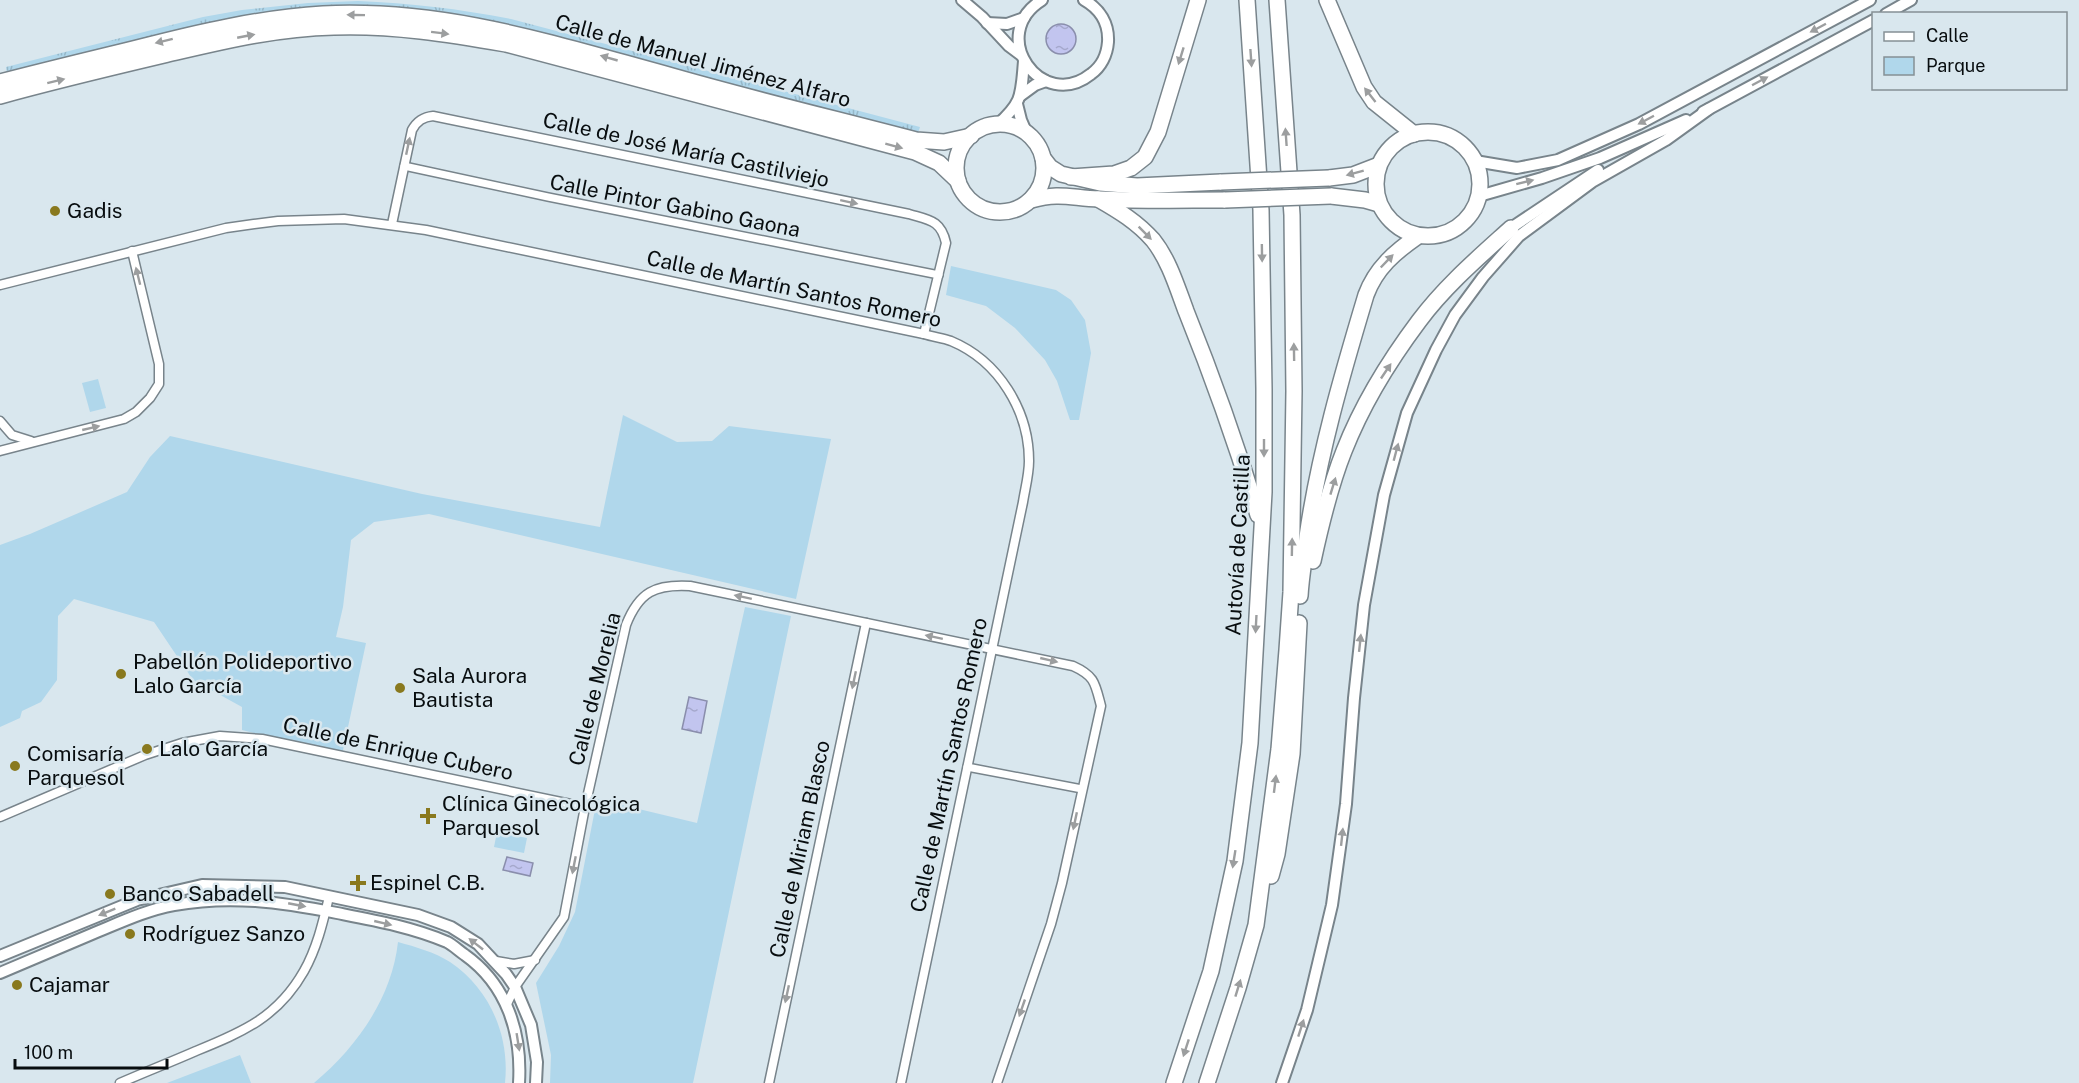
<svg xmlns="http://www.w3.org/2000/svg" width="2079" height="1083" viewBox="0 0 2079 1083" font-family="'Public Sans',sans-serif">
  <style>
    .grass { fill: url(#grass-tufts) }
    .park { fill: #b0d7eb }
    .water { fill: url(#water-ripples); stroke: #8a8eac; stroke-width: 1.5 }
    .lines { fill: none; stroke-linecap: round; stroke-linejoin: round }
    .pedestrian-casing { stroke: #78848b; stroke-width: 10 }
    .minor-casing { stroke: #78848b; stroke-width: 11 }
    .tertiary-casing { stroke: #78848b; stroke-width: 14 }
    .trunk-casing { stroke: #78848b; stroke-width: 18 }
    .motorway-casing { stroke: #78848b; stroke-width: 18 }
    .pedestrian { stroke: #fff; stroke-width: 7 }
    .minor { stroke: #fff; stroke-width: 8 }
    .tertiary { stroke: #fff; stroke-width: 10 }
    .trunk { stroke: #fff; stroke-width: 15 }
    .motorway { stroke: #fff; stroke-width: 15 }
    .trunk-bridge-casing { stroke: #78848b; stroke-width: 18; stroke-linecap: butt }
    .trunk-bridge { stroke: #fff; stroke-width: 15 }
    .oneway { fill: #9c9e9f }
    .poi-dot { fill: #89791e; stroke: #d9e7ee; stroke-width: 2 }
    .labels { text-anchor: middle; stroke-width: 5; stroke-linejoin: round; paint-order: stroke }
    .street-label { font-size: 21px; fill: #080d0f; stroke: #d9e7ee }
    .poi-label { font-size: 21px; fill: #080d0f; stroke: #d9e7ee; text-anchor: start }
  </style>
  <defs>
    <pattern id="grass-tufts" width="24" height="20" patternUnits="userSpaceOnUse" patternTransform="scale(1.5)"><rect width="24" height="20" fill="#b0d7eb"/><path d="M3 7l-1-3M5 7V3M7 7l1-3M15 17l-1-3M17 17v-4M19 17l1-3" fill="none" stroke="#96b7c8"/></pattern>
    <pattern id="water-ripples" width="26" height="14" patternUnits="userSpaceOnUse" patternTransform="scale(1.5)"><rect width="26" height="14" fill="#c2c5ef"/><path d="M2 4q2-2 4 0t4 0M15 11q2-2 4 0t4 0" fill="none" stroke="#a5a8cc"/></pattern>
  </defs>
  <rect width="100%" height="100%" fill="#d9e7ee"/>
  <path class="grass" d="M 358,1 C 410,3 460,9 511,19 L 920,127 L 918,133 L 572,42 L 444,14 L 7,74 L 6,67 L 203,17 L 242,10 L 308,3 Z"/>
  <g class="park">
    <polygon points="951,266 1056,290 1071,300 1085,320 1091,353 1079,420 1070,420 1057,381 1045,360 1015,328 986,306 946,295"/>
    <polygon points="98,379 106,408 90,412 82,383"/>
    <polygon points="623,415 677,442 712,441 729,426 831,439 796,599 429,514 374,522 351,540 343,607 336,637 366,643 342,755 242,730 242,707 193,680 154,622 74,599 58,616 57,680 41,702 22,711 20,718 0,727 0,545 30,534 127,492 150,457 170,436 422,494 600,527"/>
    <polygon points="745,607 791,616 693,1083 550,1083 551,1055 536,983 559,946 575,912 597,799 697,823"/>
    <polygon points="497,832 527,838 524,853 494,847"/>
    <path d="M 398,942 C 416,947 434,952 450,962 C 490,989 510,1036 505,1083 L 314,1083 C 358,1046 392,997 398,942 Z"/>
    <polygon points="240,1055 251,1083 167,1083"/>
  </g>
  <g class="water">
    <circle cx="1061" cy="39" r="15"/>
    <polygon points="689,697 707,701 701,733 682,729"/>
    <polygon points="507,857 533,863 530,876 503,870"/>
  </g>
  <g class="lines">
    <g class="pedestrian-casing">
      <g id="pedestrian">
        <polyline points="404,166 548,197 939,275"/>
        <polyline points="967,767 1082,789"/>
      </g>
    </g>
    <g class="minor-casing">
      <g id="minor">
        <path d="M 392,224 L 412,130 C 417,121 423,117 433,116 L 909,214 C 929,220 941,220 946,243 L 924,334"/>
        <path d="M 0,285 L 226,228 L 254,224 L 278,221 L 344,219 L 426,230 L 924,334 C 933,337 943,338 951,341 C 999,361 1029,411 1029,461 C 1029,475 1025,489 1023,502 L 901,1083"/>
        <polyline points="0,421 12,435 31,441"/>
        <polyline points="0,451 124,419 136,412 150,398 159,384 159,364 132,251"/>
        <polyline points="0,817 145,755 182,743 220,736 262,739 585,807"/>
        <polyline points="496,961 514,964 535,960"/>
        <path d="M 507,1004 L 515,987 L 564,917 L 585,807 L 626,625 C 639,592 655,584 690,586 L 1073,666 C 1095,676 1095,683 1101,706 L 1062,883 L 1051,924 L 997,1083"/>
        <path d="M 120,1083 C 145,1072 171,1062 196,1051 C 243,1032 278,1017 304,971 C 317,948 323,922 329,897"/>
        <polyline points="769,1083 866,623"/>
      </g>
    </g>
    <g class="tertiary-casing">
      <g id="tertiary">
        <polyline points="962,0 982,17 1009,46 1021,55"/>
        <path d="M 1042,0 C 986,35 1042,113 1091,74 C 1101,67 1107,55 1108,42 C 1109,24 1100,9 1084,0"/>
        <polyline points="1886,14 1911,0"/>
        <polyline points="987,23 1007,24 1024,18"/>
        <polyline points="1020,96 1035,85 1046,81"/>
        <polyline points="1017,104 1021,120 1027,134"/>
        <polyline points="1703,112 1874,20"/>
        <path d="M 997,125 C 1023,102 1021,95 1024,61"/>
        <polyline points="1475,161 1517,168 1558,160 1639,124 1870,0"/>
        <polyline points="1479,196 1542,178 1600,158 1686,120"/>
        <polyline points="1511,228 1598,170"/>
        <polyline points="0,956 137,900 202,885 285,887 418,915 451,927 478,944 506,974 515,987 531,1025 537,1062 536,1083"/>
        <path d="M 0,973 C 31,960 62,947 92,934 C 119,923 146,910 174,905 C 231,895 280,902 337,913 C 373,920 412,927 447,942 C 453,945 459,951 465,955 C 507,985 522,1033 519,1083"/>
        <polyline points="1282,1083 1307,1010 1332,905 1346,804 1354,698 1364,605 1384,495 1407,413 1436,350 1455,315 1483,277 1519,236 1592,182 1666,140 1709,109"/>
      </g>
    </g>
    <g class="trunk-casing">
      <g id="trunk">
        <path d="M 0,82 C 46,70 92,59 137,48 C 199,32 259,18 323,14 C 444,8 551,43 665,74 C 748,98 832,118 916,140 L 944,142 L 971,136"/>
        <path d="M 0,96 C 54,81 109,68 164,55 C 220,42 276,28 334,27 C 392,25 449,34 506,44 L 915,152 L 939,163 L 958,181"/>
        <circle cx="1000" cy="168" r="44"/>
        <circle cx="1428" cy="184" r="52"/>
        <polyline points="1043,158 1050,167 1061,174 1100,183 1137,186 1221,182"/>
        <polyline points="1329,178 1353,175 1379,165"/>
        <polyline points="1331,196 1365,200 1379,204"/>
        <path d="M 1031,200 C 1060,192 1071,198 1099,199 C 1141,201 1183,200 1225,200"/>
      </g>
    </g>
    <g class="motorway-casing">
      <g id="motorway">
        <polyline points="1327,0 1364,87 1374,102 1414,134"/>
        <polyline points="1071,177 1114,174 1131,168 1145,157 1158,132 1198,0"/>
        <path d="M 1098,199 C 1119,211 1137,222 1153,240 C 1169,260 1177,287 1186,311 C 1213,378 1237,446 1258,515"/>
        <path d="M 1313,561 C 1321,524 1330,486 1344,451 C 1362,405 1389,361 1419,321 C 1445,286 1479,257 1511,228"/>
        <path d="M 1300,596 C 1301,576 1305,556 1307,537 C 1319,454 1342,375 1366,295 C 1376,268 1395,252 1418,236"/>
        <polyline points="1271,876 1277,854 1292,754 1299,623"/>
        <polyline points="1174,1083 1211,971 1235,861 1250,743 1264,492 1264,389 1261,210 1247,0"/>
        <polyline points="1207,1083 1238,988 1256,925 1279,749 1287,650 1291,592 1294,391 1292,215 1277,0"/>
      </g>
    </g>
    <use href="#pedestrian" class="pedestrian"/>
    <use href="#minor" class="minor"/>
    <use href="#tertiary" class="tertiary"/>
    <use href="#trunk" class="trunk"/>
    <use href="#motorway" class="motorway"/>
    <g class="trunk-bridge-casing">
      <g id="trunk-bridge">
        <polyline points="1221,182 1329,178"/>
        <polyline points="1225,200 1331,196"/>
      </g>
    </g>
    <use href="#trunk-bridge" class="trunk-bridge"/>
  </g>
  <defs><path id="oneway-solid" d="M-6-.8H1V-3.2L6.5 0L1 3.2V.8H-6Z" transform="scale(1.5)"/></defs>
  <g class="oneway">
    <use href="#oneway-solid" transform="translate(356 15) rotate(-179)"/>
    <use href="#oneway-solid" transform="translate(1818 28) rotate(152)"/>
    <use href="#oneway-solid" transform="translate(440 33) rotate(7)"/>
    <use href="#oneway-solid" transform="translate(246 36) rotate(-11)"/>
    <use href="#oneway-solid" transform="translate(164 41) rotate(166)"/>
    <use href="#oneway-solid" transform="translate(1181 56) rotate(107)"/>
    <use href="#oneway-solid" transform="translate(609 58) rotate(-164)"/>
    <use href="#oneway-solid" transform="translate(1251 58) rotate(86)"/>
    <use href="#oneway-solid" transform="translate(56 81) rotate(-14)"/>
    <use href="#oneway-solid" transform="translate(1760 81) rotate(-28)"/>
    <use href="#oneway-solid" transform="translate(1370 95) rotate(-128)"/>
    <use href="#oneway-solid" transform="translate(1646 120) rotate(152)"/>
    <use href="#oneway-solid" transform="translate(1286 137) rotate(-94)"/>
    <use href="#oneway-solid" transform="translate(408 146) rotate(-78)"/>
    <use href="#oneway-solid" transform="translate(894 146) rotate(15)"/>
    <use href="#oneway-solid" transform="translate(1355 173) rotate(165)"/>
    <use href="#oneway-solid" transform="translate(1525 182) rotate(-14)"/>
    <use href="#oneway-solid" transform="translate(849 202) rotate(12)"/>
    <use href="#oneway-solid" transform="translate(1145 233) rotate(45)"/>
    <use href="#oneway-solid" transform="translate(1262 253) rotate(89)"/>
    <use href="#oneway-solid" transform="translate(1387 261) rotate(-46)"/>
    <use href="#oneway-solid" transform="translate(138 276) rotate(-104)"/>
    <use href="#oneway-solid" transform="translate(1294 352) rotate(-91)"/>
    <use href="#oneway-solid" transform="translate(1386 371) rotate(-56)"/>
    <use href="#oneway-solid" transform="translate(91 428) rotate(-13)"/>
    <use href="#oneway-solid" transform="translate(1264 448) rotate(90)"/>
    <use href="#oneway-solid" transform="translate(1396 452) rotate(-75)"/>
    <use href="#oneway-solid" transform="translate(1333 486) rotate(-73)"/>
    <use href="#oneway-solid" transform="translate(1292 547) rotate(-89)"/>
    <use href="#oneway-solid" transform="translate(743 597) rotate(-168)"/>
    <use href="#oneway-solid" transform="translate(1256 624) rotate(93)"/>
    <use href="#oneway-solid" transform="translate(934 637) rotate(-168)"/>
    <use href="#oneway-solid" transform="translate(1360 643) rotate(-84)"/>
    <use href="#oneway-solid" transform="translate(1049 660) rotate(13)"/>
    <use href="#oneway-solid" transform="translate(854 680) rotate(102)"/>
    <use href="#oneway-solid" transform="translate(1275 784) rotate(-83)"/>
    <use href="#oneway-solid" transform="translate(1075 821) rotate(102)"/>
    <use href="#oneway-solid" transform="translate(1342 837) rotate(-84)"/>
    <use href="#oneway-solid" transform="translate(1234 859) rotate(99)"/>
    <use href="#oneway-solid" transform="translate(574 865) rotate(101)"/>
    <use href="#oneway-solid" transform="translate(297 905) rotate(11)"/>
    <use href="#oneway-solid" transform="translate(107 912) rotate(158)"/>
    <use href="#oneway-solid" transform="translate(383 923) rotate(13)"/>
    <use href="#oneway-solid" transform="translate(476 944) rotate(-142)"/>
    <use href="#oneway-solid" transform="translate(1238 988) rotate(-73)"/>
    <use href="#oneway-solid" transform="translate(787 994) rotate(102)"/>
    <use href="#oneway-solid" transform="translate(1022 1008) rotate(109)"/>
    <use href="#oneway-solid" transform="translate(1301 1028) rotate(-72)"/>
    <use href="#oneway-solid" transform="translate(518 1042) rotate(81)"/>
    <use href="#oneway-solid" transform="translate(1186 1048) rotate(108)"/>
  </g>
  <g class="poi-dot">
    <circle cx="55" cy="211" r="6"/>
    <circle cx="121" cy="674" r="6"/>
    <circle cx="400" cy="688" r="6"/>
    <circle cx="147" cy="749" r="6"/>
    <circle cx="15" cy="766" r="6"/>
    <path d="M425 807h6v6h6v6h-6v6h-6v-6h-6v-6h6z"/>
    <path d="M355 874h6v6h6v6h-6v6h-6v-6h-6v-6h6z"/>
    <circle cx="110" cy="894" r="6"/>
    <circle cx="130" cy="934" r="6"/>
    <circle cx="17" cy="985" r="6"/>
  </g>
  <g class="labels">
    <g class="street-label">
      <text transform="translate(703 61) rotate(15)" y="7">Calle de Manuel Jiménez Alfaro</text>
      <text transform="translate(686 150) rotate(12)" y="7">Calle de José María Castilviejo</text>
      <text transform="translate(675 206) rotate(11)" y="7">Calle Pintor Gabino Gaona</text>
      <text transform="translate(794 289) rotate(12)" y="7">Calle de Martín Santos Romero</text>
      <text transform="translate(1238 545) rotate(-87)" y="7">Autovía de Castilla</text>
      <text transform="translate(595 689) rotate(-76)" y="7">Calle de Morelia</text>
      <text transform="translate(398 749) rotate(12)" y="7">Calle de Enrique Cubero</text>
      <text transform="translate(949 765) rotate(-78)" y="7">Calle de Martín Santos Romero</text>
      <text transform="translate(800 849) rotate(-78)" y="7">Calle de Miriam Blasco</text>
    </g>
    <g class="poi-label">
      <text x="67" y="218">Gadis</text>
      <text x="133" y="669">Pabellón Polideportivo<tspan x="133" dy="24">Lalo García</tspan></text>
      <text x="412" y="683">Sala Aurora<tspan x="412" dy="24">Bautista</tspan></text>
      <text x="159" y="756">Lalo García</text>
      <text x="27" y="761">Comisaría<tspan x="27" dy="24">Parquesol</tspan></text>
      <text x="442" y="811">Clínica Ginecológica<tspan x="442" dy="24">Parquesol</tspan></text>
      <text x="370" y="890">Espinel C.B.</text>
      <text x="122" y="901">Banco Sabadell</text>
      <text x="142" y="941">Rodríguez Sanzo</text>
      <text x="29" y="992">Cajamar</text>
    </g>
  </g>
  <rect x="1872" y="12" width="195" height="78" fill="#d9e7ee" stroke="#859095" stroke-width="1.5"/>
  <rect x="1884" y="32" width="30" height="9" fill="#ffffff" stroke="#859095" stroke-width="1.5"/>
  <text x="1926" y="42" font-size="18" fill="#080d0f">Calle</text>
  <rect x="1884" y="57" width="30" height="18" fill="#b0d7eb" stroke="#859095" stroke-width="1.5"/>
  <text x="1926" y="72" font-size="18" fill="#080d0f">Parque</text>
  <path d="M15 1059v9h152v-9" fill="none" stroke="#080d0f" stroke-width="3"/>
  <text x="24" y="1059" font-size="18" fill="#080d0f" stroke="#d9e7ee" stroke-width="4.5" paint-order="stroke">100 m</text>
</svg>
